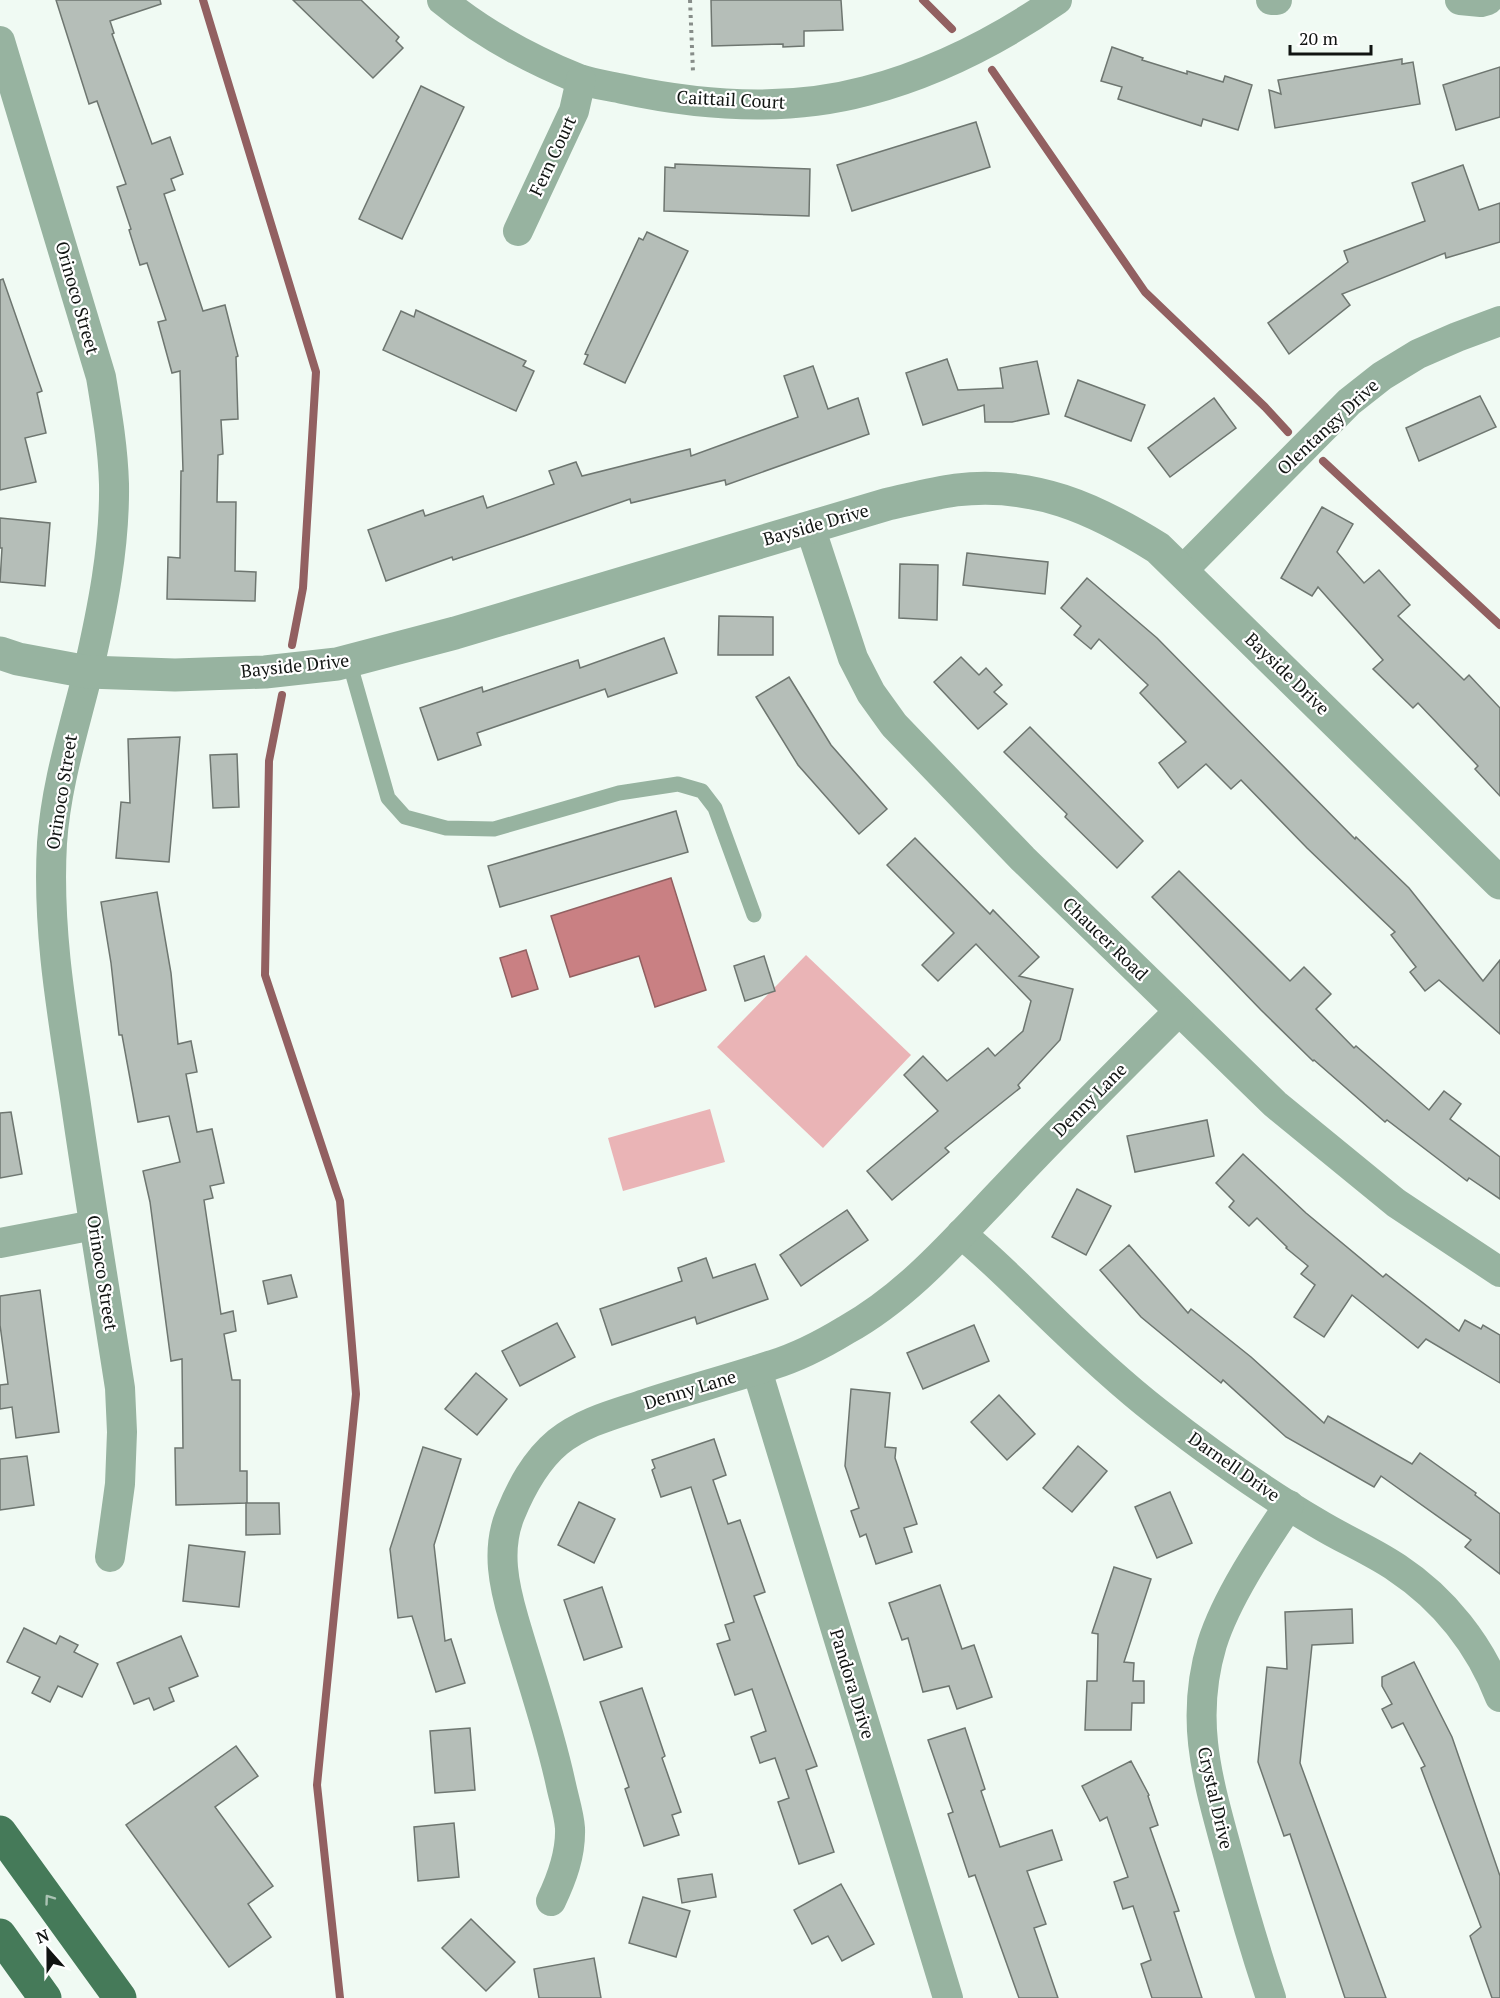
<svg xmlns="http://www.w3.org/2000/svg" width="1500" height="1998" viewBox="0 0 1500 1998" font-family="'PT Serif',serif">
  <style>
    .green { fill: #eab4b6 }
    .water { fill: #c98083; stroke: #926061; stroke-width: 1.5 }
    .lines { fill: none; stroke-linecap: round; stroke-linejoin: round }
    .stream { stroke: #926061; stroke-width: 8 }
    .building { fill: #b5beb8; stroke: #6e7670; stroke-width: 1.5 }
    .path { stroke: #878d89; stroke-width: 4; stroke-dasharray: 3 4.5; stroke-linecap: butt }
    .service { stroke: #97b3a0; stroke-width: 15 }
    .minor { stroke: #97b3a0; stroke-width: 30 }
    .tertiary { stroke: #97b3a0; stroke-width: 33 }
    .primary { stroke: #457a59; stroke-width: 33 }
    .oneway { stroke: #abc3b4 }
    .labels { text-anchor: middle; stroke-width: 4.5; stroke-linejoin: round; paint-order: stroke }
    .street-label { font-size: 18px; fill: #111412; stroke: #fff }
  </style>
  <rect width="100%" height="100%" fill="#f0faf3"/>
  <g class="green">
    <polygon points="806,955 911,1055 823,1148 717,1047"/>
    <polygon points="710,1109 725,1162 623,1191 608,1138"/>
  </g>
  <g class="water">
    <polygon points="671,878 706,990 655,1007 639,956 570,977 551,916"/>
    <polygon points="526,950 538,989 512,997 500,958"/>
  </g>
  <g class="lines">
    <g class="stream">
      <polyline points="203,0 316,372 303,588 292,645"/>
      <polyline points="923,0 952,29"/>
      <polyline points="992,70 1145,292 1265,407 1288,432"/>
      <polyline points="1323,461 1500,625"/>
      <polyline points="282,695 269,761 265,975 340,1201 356,1394 317,1785 340,1998"/>
    </g>
  </g>
  <g class="building">
    <polygon points="56,0 160,0 161,4 110,21 114,33 112,34 152,144 170,137 183,174 171,179 175,190 164,194 203,311 225,305 238,356 236,357 238,419 221,420 223,454 218,455 217,502 236,502 235,571 256,572 255,601 167,599 168,557 180,558 181,471 183,471 180,371 172,373 158,322 166,320 147,263 140,265 129,230 131,229 117,187 126,184 97,101 89,104"/>
    <polygon points="293,0 361,0 399,37 396,41 403,48 373,78"/>
    <polygon points="711,0 841,0 843,30 804,31 804,46 783,47 783,44 712,46"/>
    <polygon points="1112,47 1143,58 1142,60 1187,74 1187,71 1223,82 1225,76 1252,85 1238,130 1203,119 1201,126 1118,99 1122,87 1101,81"/>
    <polygon points="1402,59 1402,64 1413,62 1420,104 1275,128 1269,90 1281,94 1278,80"/>
    <polygon points="1500,67 1500,117 1456,130 1443,85"/>
    <polygon points="421,86 464,107 402,239 359,219"/>
    <polygon points="976,122 990,167 852,211 837,165"/>
    <polygon points="675,164 810,169 809,216 664,211 665,167 675,168"/>
    <polygon points="1463,165 1479,210 1500,203 1500,242 1446,258 1445,253 1342,294 1350,305 1289,354 1268,323 1348,262 1344,251 1425,221 1412,183"/>
    <polygon points="647,232 688,251 625,383 584,364 588,355 585,354 639,238 643,240"/>
    <polygon points="3,279 42,391 37,393 46,433 25,438 36,482 0,490 0,280"/>
    <polygon points="416,310 526,361 523,366 534,371 516,411 383,350 401,311 414,317"/>
    <polygon points="947,359 958,390 1003,388 1000,368 1037,361 1049,414 1012,422 985,422 984,405 923,425 906,373"/>
    <polygon points="813,366 828,409 858,398 869,434 726,485 725,480 631,503 630,499 524,536 453,560 452,557 386,581 368,530 423,510 425,516 483,496 487,508 554,484 549,471 576,462 582,476 690,449 691,456 798,417 784,376"/>
    <polygon points="1078,380 1145,405 1131,441 1065,416"/>
    <polygon points="1480,396 1496,427 1419,461 1406,428"/>
    <polygon points="1214,398 1236,428 1170,477 1148,448"/>
    <polygon points="1322,507 1353,524 1337,552 1364,583 1379,570 1410,605 1398,616 1464,680 1469,675 1500,708 1500,796 1475,769 1478,766 1418,703 1413,708 1373,669 1383,660 1318,587 1312,596 1281,578"/>
    <polygon points="0,518 50,523 45,586 0,582 2,548 0,548"/>
    <polygon points="967,553 1048,562 1045,594 963,585"/>
    <polygon points="900,564 938,565 937,620 899,618"/>
    <polygon points="1087,578 1157,638 1355,839 1356,837 1409,888 1483,981 1500,960 1500,1034 1439,980 1425,991 1410,972 1416,967 1391,935 1395,932 1307,848 1241,780 1231,789 1206,764 1178,788 1159,763 1186,742 1140,693 1148,685 1099,639 1091,649 1074,635 1081,626 1061,608"/>
    <polygon points="719,616 773,617 773,655 718,655"/>
    <polygon points="664,638 677,673 608,697 605,689 477,733 481,745 438,760 420,708 482,687 483,692 578,660 580,668"/>
    <polygon points="961,657 979,675 986,668 1002,685 994,692 1007,704 978,729 934,682"/>
    <polygon points="789,677 831,745 887,809 859,834 798,765 756,697"/>
    <polygon points="1030,727 1143,841 1117,868 1065,817 1067,814 1004,752"/>
    <polygon points="180,737 169,862 116,858 121,802 130,803 128,739"/>
    <polygon points="237,754 239,807 213,808 210,755"/>
    <polygon points="676,811 688,852 500,907 488,866"/>
    <polygon points="915,838 990,914 993,910 1039,957 1019,976 1073,989 1060,1040 1018,1085 1020,1088 945,1148 949,1152 892,1200 867,1171 938,1111 904,1075 923,1056 947,1081 988,1048 995,1056 1023,1031 1031,1001 976,944 938,981 922,965 954,933 887,865"/>
    <polygon points="1179,871 1290,981 1304,967 1331,994 1316,1009 1354,1048 1356,1046 1429,1110 1444,1091 1461,1104 1450,1119 1500,1157 1500,1199 1469,1178 1467,1181 1387,1120 1385,1122 1314,1060 1313,1061 1261,1010 1152,897"/>
    <polygon points="157,892 171,973 178,1044 191,1041 197,1072 186,1074 197,1132 212,1129 224,1183 210,1186 213,1198 204,1200 221,1314 233,1311 236,1331 224,1334 232,1380 240,1380 240,1471 247,1471 247,1503 176,1505 175,1448 183,1448 182,1359 171,1361 150,1202 143,1171 180,1162 169,1116 138,1122 122,1035 119,1035 111,963 101,902"/>
    <polygon points="764,956 775,991 745,1001 734,966"/>
    <polygon points="11,1112 22,1174 0,1178 0,1113"/>
    <polygon points="1207,1120 1214,1156 1135,1172 1127,1136"/>
    <polygon points="1243,1154 1306,1213 1383,1277 1386,1274 1459,1331 1465,1320 1481,1329 1483,1325 1500,1335 1500,1383 1426,1339 1418,1348 1352,1295 1324,1337 1294,1317 1315,1285 1301,1274 1308,1266 1286,1248 1287,1247 1257,1218 1249,1226 1229,1207 1234,1201 1216,1183"/>
    <polygon points="1077,1189 1111,1206 1086,1255 1052,1237"/>
    <polygon points="847,1210 868,1240 801,1286 780,1255"/>
    <polygon points="1129,1245 1188,1313 1191,1309 1251,1357 1324,1423 1328,1416 1412,1464 1420,1453 1476,1493 1475,1495 1500,1514 1500,1574 1465,1547 1471,1540 1381,1476 1374,1487 1286,1437 1223,1380 1221,1383 1141,1317 1100,1270"/>
    <polygon points="706,1258 713,1278 755,1264 768,1299 697,1324 695,1317 612,1345 600,1309 682,1281 678,1268"/>
    <polygon points="291,1275 297,1297 268,1304 263,1281"/>
    <polygon points="40,1290 59,1432 16,1438 12,1407 0,1409 0,1385 8,1384 0,1325 0,1296"/>
    <polygon points="557,1323 575,1357 520,1386 502,1351"/>
    <polygon points="974,1325 989,1361 923,1389 907,1353"/>
    <polygon points="476,1373 507,1399 477,1435 445,1409"/>
    <polygon points="851,1389 890,1393 885,1447 896,1448 895,1458 917,1524 904,1528 912,1552 876,1564 866,1534 860,1537 851,1511 859,1508 845,1466"/>
    <polygon points="999,1395 1035,1434 1007,1460 971,1422"/>
    <polygon points="714,1439 726,1475 713,1480 728,1524 740,1520 765,1592 754,1596 817,1766 806,1770 834,1852 799,1864 778,1802 789,1798 775,1758 760,1763 751,1737 766,1731 752,1689 735,1695 717,1644 730,1640 725,1625 734,1622 691,1487 661,1497 652,1470 655,1468 652,1460"/>
    <polygon points="1078,1446 1107,1471 1072,1512 1043,1488"/>
    <polygon points="423,1447 461,1459 434,1545 445,1641 451,1639 465,1683 436,1692 412,1616 398,1618 390,1549"/>
    <polygon points="27,1456 34,1505 0,1510 0,1459"/>
    <polygon points="1170,1492 1192,1543 1157,1558 1135,1507"/>
    <polygon points="579,1502 615,1519 594,1563 558,1545"/>
    <polygon points="246,1503 279,1503 280,1534 246,1535"/>
    <polygon points="189,1545 245,1552 239,1607 183,1601"/>
    <polygon points="1114,1567 1151,1579 1124,1662 1134,1663 1133,1681 1144,1681 1144,1703 1132,1703 1131,1730 1085,1730 1087,1681 1097,1681 1098,1634 1092,1633"/>
    <polygon points="940,1585 962,1649 974,1645 992,1697 957,1709 949,1686 923,1692 908,1638 902,1640 889,1603"/>
    <polygon points="602,1587 622,1647 584,1660 564,1600"/>
    <polygon points="1352,1609 1353,1643 1312,1645 1300,1763 1386,1998 1345,1998 1290,1834 1284,1836 1258,1762 1267,1667 1287,1669 1285,1612"/>
    <polygon points="24,1628 56,1644 60,1636 78,1645 74,1652 98,1664 82,1697 58,1686 50,1702 32,1693 40,1677 7,1662"/>
    <polygon points="181,1636 198,1676 169,1688 174,1701 154,1710 149,1698 134,1704 117,1663"/>
    <polygon points="1414,1662 1452,1737 1500,1876 1500,1998 1492,1998 1470,1936 1481,1927 1421,1768 1425,1766 1403,1723 1392,1728 1382,1709 1392,1704 1382,1686 1382,1677"/>
    <polygon points="642,1688 665,1756 662,1758 681,1812 672,1815 679,1835 644,1846 625,1789 629,1787 600,1702"/>
    <polygon points="470,1728 475,1790 435,1793 430,1731"/>
    <polygon points="965,1728 985,1789 981,1791 1000,1847 1052,1830 1062,1860 1027,1871 1046,1924 1034,1928 1058,1998 1019,1998 975,1875 969,1877 948,1814 953,1812 928,1740"/>
    <polygon points="236,1746 258,1776 215,1807 273,1886 248,1904 271,1937 229,1967 126,1825"/>
    <polygon points="1131,1761 1149,1795 1148,1796 1158,1825 1150,1828 1179,1911 1174,1912 1202,1998 1152,1998 1141,1964 1151,1960 1133,1906 1123,1909 1114,1882 1128,1877 1107,1817 1100,1821 1082,1786"/>
    <polygon points="454,1823 459,1877 418,1881 414,1827"/>
    <polygon points="712,1874 716,1897 682,1903 678,1879"/>
    <polygon points="841,1884 874,1944 842,1961 828,1936 812,1944 794,1910"/>
    <polygon points="643,1897 690,1911 676,1957 629,1943"/>
    <polygon points="471,1919 515,1962 486,1991 442,1948"/>
    <polygon points="594,1958 601,1998 539,1998 534,1969"/>
  </g>
  <g class="lines">
    <polyline class="path" points="690,0 693,72"/>
    <polyline class="service" points="349,661 388,798 405,817 446,828 494,829 619,793 678,784 702,791 715,808 754,915"/>
    <g class="minor">
      <path d="M 442,0 C 483,34 530,59 579,79 C 593,84 609,86 623,89 C 702,106 788,112 866,91 C 935,73 999,40 1057,0"/>
      <polyline points="1271,0 1277,0"/>
      <polyline points="1460,0 1481,2 1488,0"/>
      <path d="M 0,41 L 101,377 C 107,413 113,448 114,484 C 115,547 102,611 88,672 C 74,729 56,784 52,843 C 47,929 62,1013 75,1098 C 89,1195 105,1291 120,1388 L 122,1432 L 120,1484 L 110,1557"/>
      <polyline points="518,231 574,111 581,80"/>
      <polyline points="810,527 853,658 871,693 894,725 1023,859 1275,1104 1396,1203 1500,1272"/>
      <polyline points="1182,571 1349,402 1382,376 1418,354 1457,337 1500,321"/>
      <path d="M 961,1234 C 990,1257 1015,1283 1041,1308 C 1078,1344 1116,1380 1157,1412 C 1208,1452 1261,1490 1317,1523 C 1343,1539 1372,1551 1397,1568 C 1444,1599 1480,1645 1500,1697"/>
      <polyline points="0,1243 94,1225"/>
      <polyline points="757,1370 948,1998"/>
      <path d="M 551,1901 C 562,1878 571,1854 570,1828 C 569,1814 564,1799 561,1785 C 549,1729 530,1675 514,1620 C 504,1586 496,1550 510,1515 C 521,1488 535,1461 558,1442 C 583,1422 615,1414 645,1404 C 687,1390 730,1379 772,1365 C 798,1357 823,1344 846,1330 C 909,1295 957,1238 1006,1187 C 1062,1127 1121,1069 1179,1011"/>
      <path d="M 1271,1998 C 1255,1950 1241,1902 1228,1854 C 1208,1780 1189,1721 1212,1644 C 1226,1599 1262,1545 1289,1505"/>
    </g>
    <path class="tertiary" d="M 0,653 L 18,659 L 88,672 L 175,675 L 265,672 L 337,664 L 455,633 L 888,504 C 911,499 933,493 956,490 C 1034,481 1094,508 1158,548 L 1500,883"/>
    <g class="primary">
      <polyline points="0,1832 120,1998"/>
      <polyline points="0,1935 45,1998"/>
    </g>
  </g>
  <defs><path id="oneway-chevron" d="M-2-3.5L2.5 0L-2 3.5" fill="none" stroke-width="1.6" stroke-linecap="round" stroke-linejoin="round" transform="scale(1.5)"/></defs>
  <use class="oneway" href="#oneway-chevron" transform="translate(49 1899) rotate(-126)"/>
  <g class="labels">
    <g class="street-label">
      <text transform="translate(731 100) rotate(3)" y="6">Caittail Court</text>
      <text transform="translate(553 156) rotate(-65)" y="6">Fern Court</text>
      <text transform="translate(77 298) rotate(74)" y="6">Orinoco Street</text>
      <text transform="translate(1328 427) rotate(-43)" y="6">Olentangy Drive</text>
      <text transform="translate(816 525) rotate(-16)" y="6">Bayside Drive</text>
      <text transform="translate(295 666) rotate(-6)" y="6">Bayside Drive</text>
      <text transform="translate(1287 674) rotate(44)" y="6">Bayside Drive</text>
      <text transform="translate(62 792) rotate(-81)" y="6">Orinoco Street</text>
      <text transform="translate(1105 939) rotate(44)" y="6">Chaucer Road</text>
      <text transform="translate(1090 1100) rotate(-45)" y="6">Denny Lane</text>
      <text transform="translate(102 1273) rotate(81)" y="6">Orinoco Street</text>
      <text transform="translate(690 1390) rotate(-17)" y="6">Denny Lane</text>
      <text transform="translate(1234 1467) rotate(35)" y="6">Darnell Drive</text>
      <text transform="translate(852 1684) rotate(73)" y="6">Pandora Drive</text>
      <text transform="translate(1215 1798) rotate(77)" y="6">Crystal Drive</text>
    </g>
  </g>
  <g transform="translate(48 1950) rotate(339)" stroke="#ffffff" stroke-width="4.5" paint-order="stroke">
  <path d="M0-4.5L10 22L0 15L-10 22Z" fill="#111412"/>
  <text y="-9" font-size="16" font-weight="bold" text-anchor="middle" fill="#111412">N</text>
  </g>
  <path d="M1290 45v9h81v-9" fill="none" stroke="#111412" stroke-width="3"/>
  <text x="1299" y="45" font-size="18" fill="#111412" stroke="#ffffff" stroke-width="4.5" paint-order="stroke">20 m</text>
</svg>
